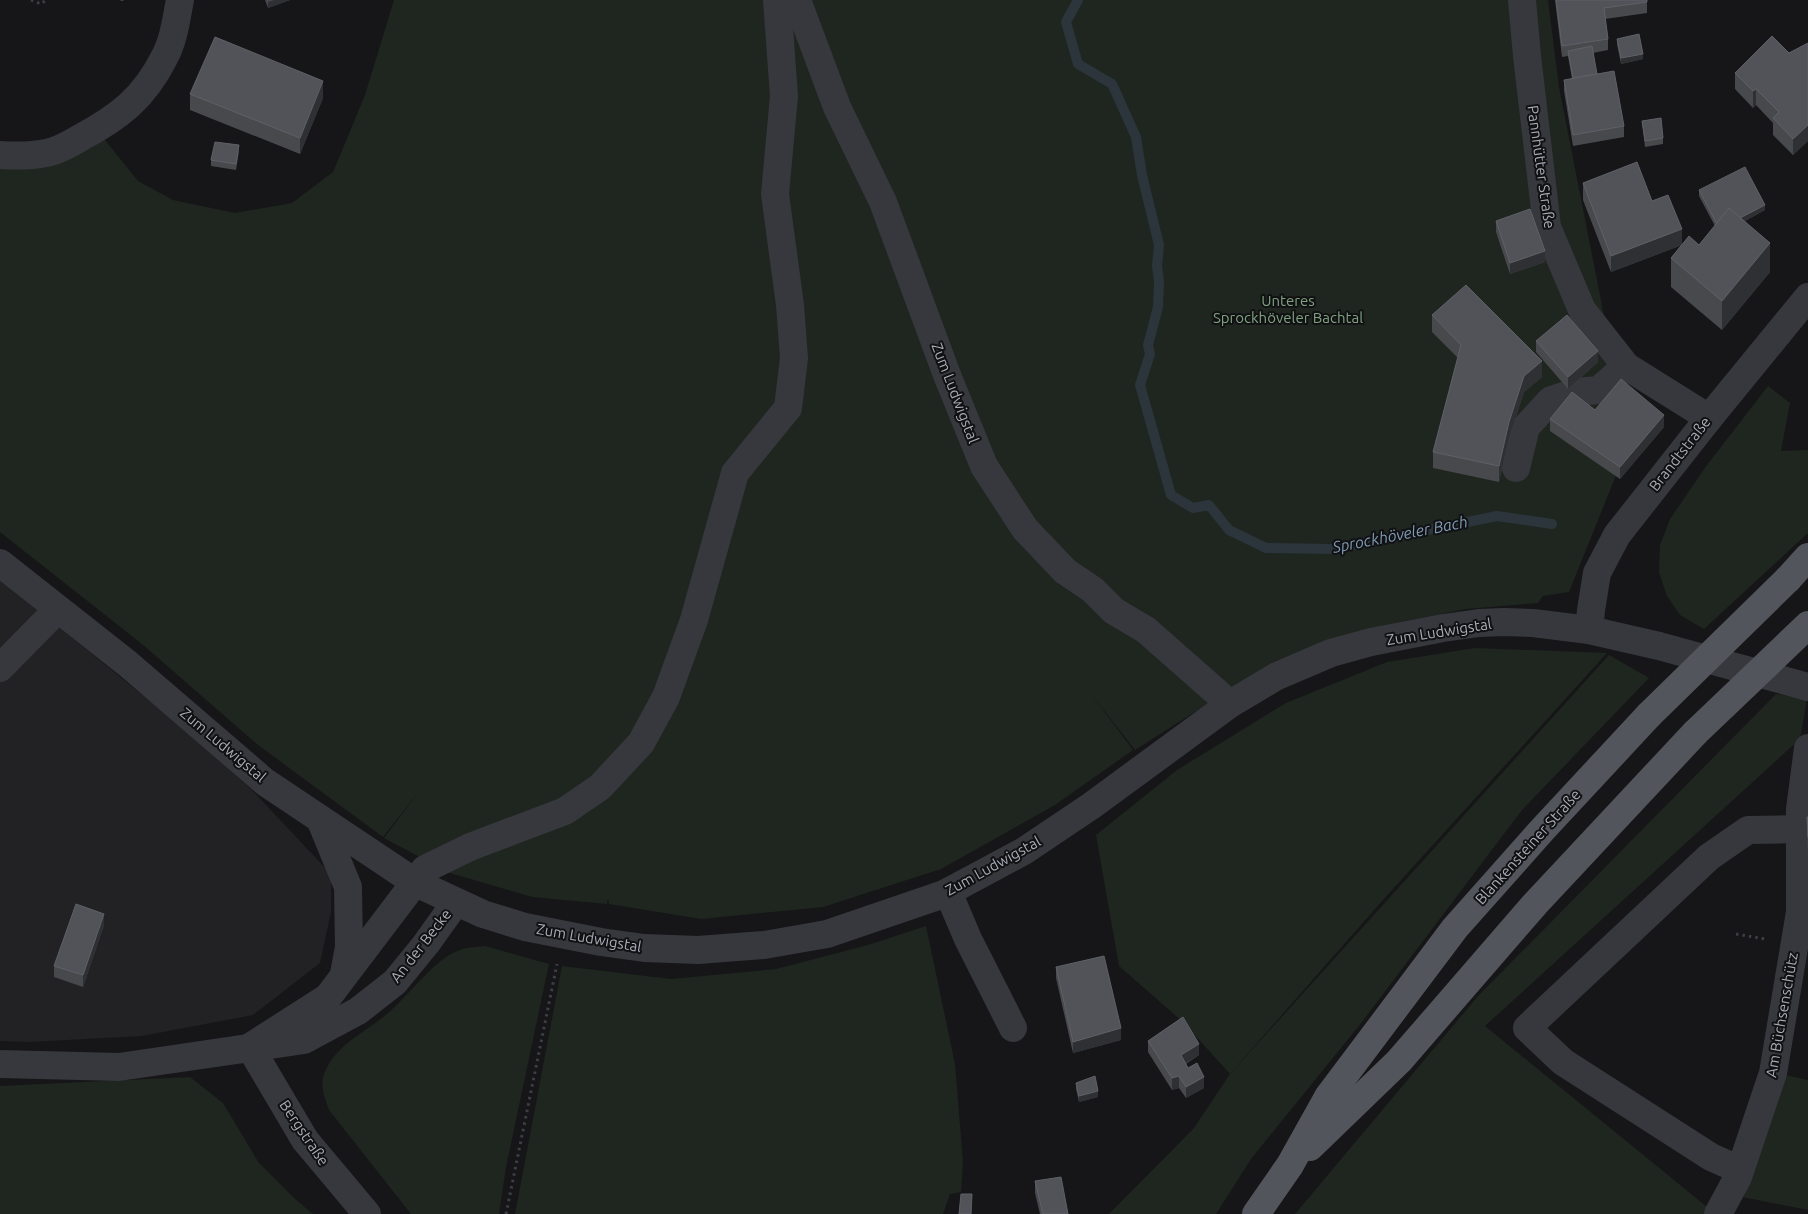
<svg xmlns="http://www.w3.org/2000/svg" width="1808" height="1214" viewBox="0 0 1808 1214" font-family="Ubuntu,sans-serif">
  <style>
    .built { fill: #222225 }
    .green { fill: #1e261f }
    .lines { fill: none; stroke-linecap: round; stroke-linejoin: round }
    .stream { stroke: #2c353c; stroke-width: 10 }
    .path { stroke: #3d3f44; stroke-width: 3; stroke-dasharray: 2.5 4; stroke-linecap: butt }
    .minor { stroke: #37383d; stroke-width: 28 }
    .major { stroke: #53555c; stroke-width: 28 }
    .major-bridge { stroke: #53555c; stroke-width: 28 }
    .wall { fill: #47494d }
    .shaded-wall { fill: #2f3033 }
    .building { fill: #525359; stroke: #5f6168 }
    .labels { text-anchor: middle; stroke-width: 4; stroke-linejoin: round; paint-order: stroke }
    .street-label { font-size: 15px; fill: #a8adb8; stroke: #111113 }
    .park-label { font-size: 15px; fill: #7fa381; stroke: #111113 }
    .water-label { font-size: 16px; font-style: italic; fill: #7f9bb3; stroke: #111113 }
  </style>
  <rect width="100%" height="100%" fill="#161618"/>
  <polygon class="built" points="0,579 173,720 250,788 331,874 331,912 320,963 253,1015 142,1036 29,1042 0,1041"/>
  <g class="green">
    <polygon points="394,0 1548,0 1559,87 1618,387 1623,458 1569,592 1543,596 1538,603 1466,609 1390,624 1303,650 1273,662 1135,750 1092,695 1133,750 1055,805 941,869 823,907 701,919 609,904 608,899 607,904 532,897 450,873 384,838 421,789 383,837 258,745 142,644 0,532 0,169 48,166 105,140 138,181 173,200 235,213 292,203 333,172 365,95"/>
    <polygon points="1768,386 1790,403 1781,451 1808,450 1808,533 1704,629 1680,615 1667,596 1659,572 1660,545 1670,519 1707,465"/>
    <polygon points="1475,648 1607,653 1382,901 1230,1074 1183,1022 1119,966 1096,835 1177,770 1286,703 1387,662"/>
    <polygon points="1609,655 1649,678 1522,810 1362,1022 1251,1159 1216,1214 1109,1214 1194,1128 1230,1074"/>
    <polygon points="1776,694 1807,699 1800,739 1485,1026 1712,1211 1711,1214 1295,1214 1478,996"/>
    <polygon points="926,926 955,1064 963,1162 961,1192 950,1194 943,1214 515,1214 562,966 671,979 776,969 868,945"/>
    <path d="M 485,946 L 549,964 L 506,1167 L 499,1214 L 411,1214 L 329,1110 C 325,1098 319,1084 325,1072 C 337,1043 365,1033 388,1013 C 409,995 425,971 449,955 C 461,948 472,947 485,946 Z"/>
    <polygon points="1785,1075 1808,1080 1808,1210 1737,1196"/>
    <polygon points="190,1077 223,1103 259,1163 294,1198 313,1214 0,1214 0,1086"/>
  </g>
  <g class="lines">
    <polyline class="stream" points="1078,0 1066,22 1078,64 1112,84 1136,137 1142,175 1159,245 1157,266 1159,281 1158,307 1148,345 1150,354 1140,385 1171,495 1193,508 1209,505 1229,530 1266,548 1334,549 1497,516 1552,524"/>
    <g class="path">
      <polyline points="31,0 41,4 46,0"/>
      <polyline points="122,0 122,1"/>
      <polyline points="1736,934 1765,939"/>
      <polyline points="506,1214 557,964"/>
    </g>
    <g class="minor">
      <polyline points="797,0 837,107 883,202 947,375 984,466 1025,529 1065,571 1093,590 1114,611 1146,630 1230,704"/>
      <polyline points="1522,0 1527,56 1547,227 1582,310 1626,366 1709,418"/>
      <path d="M 0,155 C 15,156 31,156 46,153 C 58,151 70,144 80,138 C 119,117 144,98 164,58 C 174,40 176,20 180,0"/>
      <polyline points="1516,468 1526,427 1551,400 1576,392 1599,390 1626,366"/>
      <polyline points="0,563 128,664 265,782 416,883 483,914 525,927 601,942 644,948 698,950 764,945 827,934 944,894 1024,851 1091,806 1230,704 1277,676 1331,653 1371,642 1443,628 1479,623 1504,622 1533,623 1589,630 1659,646 1808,687"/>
      <polyline points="1589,630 1591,610 1597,573 1617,535 1709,418 1808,297"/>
      <polyline points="0,668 58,609"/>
      <polyline points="320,819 348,887 349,947 344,974"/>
      <polyline points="948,892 968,939 1013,1028"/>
      <polyline points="250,1047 328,997 425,869 470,847 565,811 600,787 641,743 666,697 694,620 735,473 788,408 794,358 790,305 775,194 784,96 777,0"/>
      <polyline points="250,1047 305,1140 367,1214"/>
      <polyline points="0,1064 119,1067 304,1040 358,1011 395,982 426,944 456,902"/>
      <polyline points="1740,1170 1711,1157 1563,1062 1527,1028 1709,857 1748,830 1800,829"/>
      <polyline points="1718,1214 1738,1177 1773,1073 1800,912 1800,809 1808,748"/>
    </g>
    <g class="major">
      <polyline points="1788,579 1808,557"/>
      <polyline points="1310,1147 1399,1061 1535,904 1695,733"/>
      <polyline points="1256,1214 1290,1165 1328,1097 1455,928 1543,829 1649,715"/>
    </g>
    <g class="major-bridge">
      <polyline points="1649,715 1788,579"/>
      <polyline points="1695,733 1808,625"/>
    </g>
  </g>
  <g class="wall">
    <polygon points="265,0 290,0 268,8"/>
    <polygon points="1555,0 1647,0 1647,13 1605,19 1608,39 1608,50 1593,53 1597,74 1624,126 1624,137 1573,146 1564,91 1564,80 1572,79 1568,56 1562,57"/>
    <polygon points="1617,39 1643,59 1621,64 1617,44"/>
    <polygon points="1808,43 1808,141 1793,155 1773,135 1773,123 1756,105 1753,108 1735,89 1735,73 1789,53"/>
    <polygon points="190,94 323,98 300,154 190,110"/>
    <polygon points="1642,121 1663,138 1663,144 1645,147"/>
    <polygon points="239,151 236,170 211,166 211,160"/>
    <polygon points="1583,183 1652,201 1682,245 1699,245 1715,226 1699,196 1699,190 1765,210 1745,221 1770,272 1722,330 1671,287 1671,258 1682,245 1611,272 1583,200"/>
    <polygon points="1496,221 1545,262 1510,274 1496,232"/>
    <polygon points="1432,315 1542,377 1524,392 1509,438 1499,482 1433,468 1433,452 1458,358 1432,332"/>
    <polygon points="1536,341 1598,362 1568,389 1536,352"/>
    <polygon points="1595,410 1664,427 1620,479 1550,431 1550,419"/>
    <polygon points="1807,817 1808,817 1808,854 1807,834"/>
    <polygon points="104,925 83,987 54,977 54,966"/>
    <polygon points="1056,967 1121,1040 1073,1053 1056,978"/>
    <polygon points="1148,1041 1199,1055 1186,1064 1188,1068 1204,1088 1186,1098 1179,1088 1172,1090 1148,1052"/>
    <polygon points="1076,1083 1098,1097 1079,1102 1076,1089"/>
    <polygon points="1035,1181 1068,1214 1040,1214 1035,1193"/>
  </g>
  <g class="shaded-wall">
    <polygon points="274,0 290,0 268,8 268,2"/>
    <polygon points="1643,54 1643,59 1621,64 1621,58"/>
    <polygon points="323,81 323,98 300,154 300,138"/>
    <polygon points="1756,89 1756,105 1753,108 1753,91"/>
    <polygon points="1808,125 1808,141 1793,155 1793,139"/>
    <polygon points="1765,205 1765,210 1719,235 1719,229"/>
    <polygon points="1682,229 1682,245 1611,272 1611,256"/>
    <polygon points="1770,243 1770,272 1722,330 1722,301"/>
    <polygon points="1545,251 1545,262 1510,274 1510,263"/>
    <polygon points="1598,351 1598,362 1568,389 1568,377"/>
    <polygon points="1542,361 1542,377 1524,392 1509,438 1499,482 1499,466 1509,422 1524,376"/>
    <polygon points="1664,415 1664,427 1620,479 1620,467"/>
    <polygon points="104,914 104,925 83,987 83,975"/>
    <polygon points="1121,1028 1121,1040 1073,1053 1073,1042"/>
    <polygon points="1199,1044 1199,1055 1181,1066 1181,1055"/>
    <polygon points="1179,1076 1179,1088 1172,1090 1172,1078"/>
    <polygon points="1204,1077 1204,1088 1186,1098 1186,1087"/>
    <polygon points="1098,1091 1098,1097 1079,1102 1079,1096"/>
  </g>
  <g class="building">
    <polygon points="1556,0 1647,0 1647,2 1604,8 1608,39 1562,46"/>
    <polygon points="1639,34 1643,54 1621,58 1617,39"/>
    <polygon points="1772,36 1789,53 1808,43 1808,125 1793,139 1773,118 1779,112 1756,89 1753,91 1735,73"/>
    <polygon points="215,37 323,81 300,138 190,94"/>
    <polygon points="1592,46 1597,74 1573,78 1568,51"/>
    <polygon points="1614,71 1624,126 1573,135 1564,80"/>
    <polygon points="1661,118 1663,138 1645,141 1642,121"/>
    <polygon points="215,142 239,145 236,164 211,160"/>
    <polygon points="1637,162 1652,201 1668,195 1682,229 1611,256 1583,183"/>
    <polygon points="1745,167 1765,205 1740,218 1729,208 1717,224 1699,190"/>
    <polygon points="1729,208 1770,243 1722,301 1671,258 1689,236 1699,245"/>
    <polygon points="1530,209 1545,251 1510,263 1496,221"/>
    <polygon points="1466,285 1542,361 1524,376 1509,422 1499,466 1433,452 1461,345 1432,315"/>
    <polygon points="1567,315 1598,351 1568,377 1536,341"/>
    <polygon points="1621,379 1664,415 1620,467 1550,419 1572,392 1595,410"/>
    <polygon points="1807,817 1808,817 1808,837"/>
    <polygon points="76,904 104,914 83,975 54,966"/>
    <polygon points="1104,956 1121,1028 1073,1042 1056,967"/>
    <polygon points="1183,1017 1199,1044 1181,1055 1188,1068 1197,1063 1204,1077 1186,1087 1179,1076 1172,1078 1148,1041"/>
    <polygon points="1095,1076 1098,1091 1079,1096 1076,1083"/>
    <polygon points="1061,1177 1068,1214 1043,1214 1035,1181"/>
    <polygon points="961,1194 972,1194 971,1214 959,1214"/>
  </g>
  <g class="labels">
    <g class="street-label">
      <text transform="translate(1541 167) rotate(82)" y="5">Pannhütter Straße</text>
      <text transform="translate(955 393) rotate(69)" y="5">Zum Ludwigstal</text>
      <text transform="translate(1680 454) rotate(-52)" y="5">Brandtstraße</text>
      <text transform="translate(1439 632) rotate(-9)" y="5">Zum Ludwigstal</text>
      <text transform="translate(223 745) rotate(40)" y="5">Zum Ludwigstal</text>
      <text transform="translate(1528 847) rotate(-48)" y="5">Blankensteiner Straße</text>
      <text transform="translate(993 866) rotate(-29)" y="5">Zum Ludwigstal</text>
      <text transform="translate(589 938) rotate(10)" y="5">Zum Ludwigstal</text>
      <text transform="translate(421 946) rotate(-52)" y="5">An der Becke</text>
      <text transform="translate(1782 1015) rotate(-80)" y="5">Am Büchsenschütz</text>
      <text transform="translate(304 1133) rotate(56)" y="5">Bergstraße</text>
    </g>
    <g class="park-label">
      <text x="1288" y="306">Unteres<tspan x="1288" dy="17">Sprockhöveler Bachtal</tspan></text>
    </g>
    <g class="water-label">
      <text transform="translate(1400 534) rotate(-11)" y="6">Sprockhöveler Bach</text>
    </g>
  </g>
</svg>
